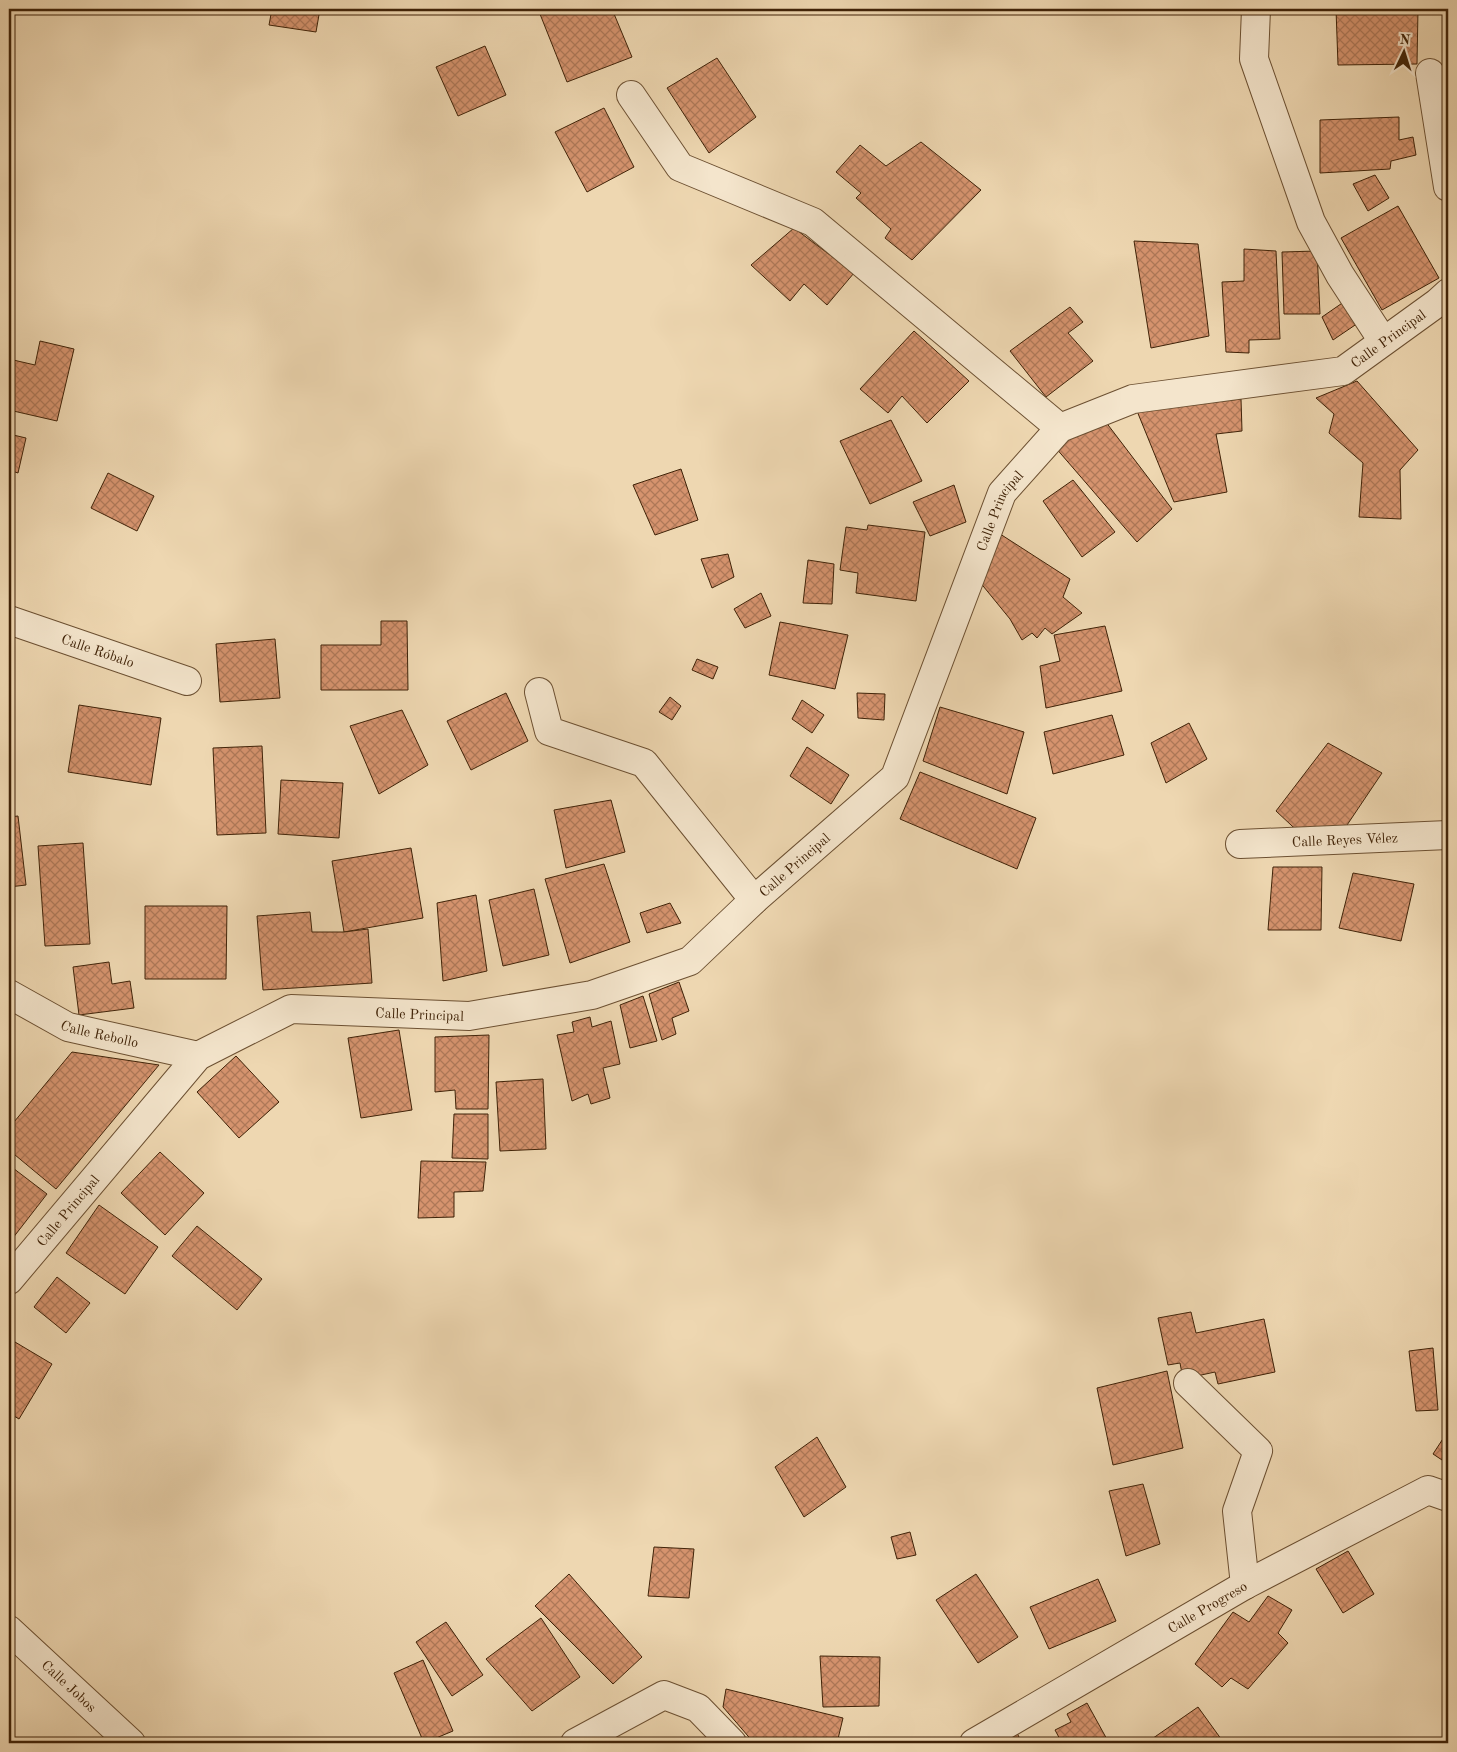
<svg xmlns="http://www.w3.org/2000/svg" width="1457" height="1752" viewBox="0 0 1457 1752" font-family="'Old Standard TT',serif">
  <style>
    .building { fill: url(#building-cross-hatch); stroke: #402308 }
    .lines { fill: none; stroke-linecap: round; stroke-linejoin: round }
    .minor-casing { stroke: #6c5032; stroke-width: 30 }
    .minor { stroke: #f4e5cc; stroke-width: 28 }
    .labels { text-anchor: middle; stroke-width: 4.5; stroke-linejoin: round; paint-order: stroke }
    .street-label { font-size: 14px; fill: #402308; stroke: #f4e5cc }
  </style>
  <defs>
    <pattern id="building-cross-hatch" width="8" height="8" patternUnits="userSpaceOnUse" patternTransform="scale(1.25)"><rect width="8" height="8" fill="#d5936e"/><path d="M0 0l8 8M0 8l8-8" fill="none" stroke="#ae7858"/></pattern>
  </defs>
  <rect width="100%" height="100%" fill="#eed7b1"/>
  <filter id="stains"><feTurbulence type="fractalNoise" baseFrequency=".004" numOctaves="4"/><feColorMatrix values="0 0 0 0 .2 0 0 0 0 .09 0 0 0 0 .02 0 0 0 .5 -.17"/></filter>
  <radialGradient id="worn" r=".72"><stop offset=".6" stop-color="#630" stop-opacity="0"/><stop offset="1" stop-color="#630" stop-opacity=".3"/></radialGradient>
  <g class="building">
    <polygon points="272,9 320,9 316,32 269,25"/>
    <polygon points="538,9 612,9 632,57 567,82"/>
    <polygon points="1336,9 1418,9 1417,64 1338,65"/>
    <polygon points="485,46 506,95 458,116 436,67"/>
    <polygon points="717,58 756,117 709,153 667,88"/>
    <polygon points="604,108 634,167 587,192 555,132"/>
    <polygon points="1399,117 1399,140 1413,137 1416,155 1391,161 1390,169 1320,173 1320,120"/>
    <polygon points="921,142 981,190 912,260 885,238 891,229 856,198 861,193 836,172 860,145 886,166"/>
    <polygon points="1375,175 1389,198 1368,211 1353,184"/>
    <polygon points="1398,206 1439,278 1382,310 1341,238"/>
    <polygon points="794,228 854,273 827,305 804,284 790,301 751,265"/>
    <polygon points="1134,241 1198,244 1209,336 1151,348"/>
    <polygon points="1244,249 1276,251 1280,339 1249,340 1249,353 1226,352 1222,282 1244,281"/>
    <polygon points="1317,251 1320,314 1284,314 1282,252"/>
    <polygon points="1351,297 1364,319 1333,340 1322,317"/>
    <polygon points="1070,307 1083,322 1068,333 1093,361 1046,397 1010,351"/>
    <polygon points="914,331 969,381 927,423 902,396 888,413 860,389"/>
    <polygon points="40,341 74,349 57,421 9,410 9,359 35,365"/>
    <polygon points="1357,381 1418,450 1400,470 1401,519 1359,517 1363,463 1329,433 1334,414 1316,398"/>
    <polygon points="1241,399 1242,431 1216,434 1227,492 1174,502 1137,411"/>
    <polygon points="1102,417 1172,509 1137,542 1055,447"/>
    <polygon points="891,420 922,481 870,504 840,441"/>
    <polygon points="9,434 26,438 18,473 9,470"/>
    <polygon points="681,469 698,520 655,535 633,485"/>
    <polygon points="108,473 154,496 137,531 91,508"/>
    <polygon points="1073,480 1115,532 1082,557 1043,501"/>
    <polygon points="954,485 966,522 930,536 913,502"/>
    <polygon points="868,525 925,532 916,601 856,593 858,573 840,570 846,527 867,530"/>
    <polygon points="997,532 1070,579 1063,597 1082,613 1052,634 1045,628 1037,638 1032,633 1022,640 1010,619 979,581"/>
    <polygon points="728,554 734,577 712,588 701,559"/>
    <polygon points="808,560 834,564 832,604 803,603"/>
    <polygon points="761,593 771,616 745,628 734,609"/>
    <polygon points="381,621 407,621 408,690 321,690 321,645 381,645"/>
    <polygon points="780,622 848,635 835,689 769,675"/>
    <polygon points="1105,626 1122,691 1046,708 1040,666 1060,661 1054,635"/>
    <polygon points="275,639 280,698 220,702 216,644"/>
    <polygon points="697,659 718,667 713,679 692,670"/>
    <polygon points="506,693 528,741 471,770 447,721"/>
    <polygon points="857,693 885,694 884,720 858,718"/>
    <polygon points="670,697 681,706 672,720 659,712"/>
    <polygon points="802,700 824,715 812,733 792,719"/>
    <polygon points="79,705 161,718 151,785 68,772"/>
    <polygon points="940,707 1024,732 1007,794 923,761"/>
    <polygon points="402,710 428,765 379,794 350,726"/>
    <polygon points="1112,715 1124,755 1053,774 1044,732"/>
    <polygon points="1189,723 1207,759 1166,783 1151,743"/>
    <polygon points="1328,743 1382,773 1343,831 1306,839 1276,811"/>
    <polygon points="262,746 266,833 217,835 213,748"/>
    <polygon points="807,747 849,775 831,804 790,776"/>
    <polygon points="920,772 1036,818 1017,869 900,819"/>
    <polygon points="281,780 343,783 339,838 278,834"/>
    <polygon points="611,800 625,852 566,868 554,810"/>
    <polygon points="18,816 26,885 9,887 9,817"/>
    <polygon points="83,843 90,944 45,946 38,846"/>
    <polygon points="411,848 423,918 344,932 332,861"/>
    <polygon points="604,864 630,942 570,963 545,879"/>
    <polygon points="1273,867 1322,867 1321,930 1268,930"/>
    <polygon points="1353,873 1414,884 1401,941 1339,928"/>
    <polygon points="534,889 549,955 503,966 489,900"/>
    <polygon points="476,895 487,971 443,981 437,903"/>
    <polygon points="670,903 681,923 647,933 640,913"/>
    <polygon points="145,906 227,906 226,979 145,979"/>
    <polygon points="310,912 312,932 344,932 368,929 372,983 263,990 257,916"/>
    <polygon points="1448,917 1448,955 1445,954"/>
    <polygon points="109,962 112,984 130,981 134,1008 79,1015 73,967"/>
    <polygon points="679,982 689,1011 672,1018 676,1034 662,1040 649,994"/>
    <polygon points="643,996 657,1041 630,1048 620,1005"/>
    <polygon points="590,1017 592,1027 611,1021 620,1064 603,1068 610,1098 591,1104 588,1094 572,1101 557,1035 574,1032 572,1022"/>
    <polygon points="399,1030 412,1110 361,1118 348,1038"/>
    <polygon points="489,1035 488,1109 456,1109 455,1090 435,1092 435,1037"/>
    <polygon points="72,1052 159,1065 56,1189 9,1150 9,1128"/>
    <polygon points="236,1056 279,1102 239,1138 197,1092"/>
    <polygon points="543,1079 546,1149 500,1151 496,1082"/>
    <polygon points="454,1114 488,1114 488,1159 452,1158"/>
    <polygon points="160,1152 204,1193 165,1235 121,1193"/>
    <polygon points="421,1161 486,1162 483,1191 454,1192 454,1217 418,1218"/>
    <polygon points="9,1165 47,1194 9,1243"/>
    <polygon points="99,1205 158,1247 125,1294 66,1253"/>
    <polygon points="197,1226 262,1279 237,1310 172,1256"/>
    <polygon points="57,1277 90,1303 66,1333 34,1307"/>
    <polygon points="1191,1312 1196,1333 1264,1319 1275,1372 1218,1384 1215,1372 1183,1379 1180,1363 1168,1365 1158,1318"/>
    <polygon points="15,1342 52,1364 19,1419 9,1413 9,1352"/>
    <polygon points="1433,1348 1438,1410 1416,1411 1409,1351"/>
    <polygon points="1167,1371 1183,1448 1113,1465 1097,1388"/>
    <polygon points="1448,1431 1448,1464 1433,1454"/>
    <polygon points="817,1437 846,1487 804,1517 775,1467"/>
    <polygon points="1143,1484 1160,1544 1126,1556 1109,1491"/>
    <polygon points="910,1532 916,1555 897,1559 891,1537"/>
    <polygon points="654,1547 694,1549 689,1598 648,1596"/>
    <polygon points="1348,1551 1374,1594 1343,1613 1316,1569"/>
    <polygon points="569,1574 642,1657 613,1684 535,1606"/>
    <polygon points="976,1574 1018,1637 978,1663 936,1600"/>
    <polygon points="1098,1579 1116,1621 1049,1649 1030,1607"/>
    <polygon points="1268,1596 1292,1610 1278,1633 1288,1643 1248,1689 1231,1678 1222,1687 1195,1664 1233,1612 1249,1622"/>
    <polygon points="541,1618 580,1677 532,1711 486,1659"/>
    <polygon points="446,1622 483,1675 452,1696 416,1642"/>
    <polygon points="820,1656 880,1657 879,1706 823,1707"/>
    <polygon points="423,1660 453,1731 424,1743 394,1673"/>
    <polygon points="726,1689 843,1718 837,1743 754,1743 723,1707"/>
    <polygon points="1087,1703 1109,1743 1062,1743 1055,1730 1071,1722 1067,1714"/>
    <polygon points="1198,1707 1224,1743 1146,1743"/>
    <polygon points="1017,1733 1022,1743 996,1743"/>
  </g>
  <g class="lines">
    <g class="minor-casing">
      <g id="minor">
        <polyline points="1256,9 1254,59 1311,222 1340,275 1383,341"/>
        <polyline points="1430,73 1448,187"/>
        <polyline points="631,95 680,167 813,222 1060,428"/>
        <path id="s1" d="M 9,620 L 187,681"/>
        <polyline points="539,692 549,731 644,763 754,900"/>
        <path id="s2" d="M 1240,844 L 1448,835"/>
        <path id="s3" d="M 9,994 L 68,1027 L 198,1056"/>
        <path id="s4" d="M 9,1280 L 198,1056 L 291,1009 L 469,1016 L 592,995 L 690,961 L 754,900 L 895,777 L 1002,493 L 1060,428 L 1133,399 L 1343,371 L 1437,303 L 1448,293"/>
        <polyline points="1188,1383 1258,1451 1237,1511 1245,1585"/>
        <path id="s5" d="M 9,1630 L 131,1743"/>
        <polyline points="575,1743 664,1695 698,1708 732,1743"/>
        <path id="s6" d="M 974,1743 L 1245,1585 L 1428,1490 L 1448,1497"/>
      </g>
    </g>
    <use href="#minor" class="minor"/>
  </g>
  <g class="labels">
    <g class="street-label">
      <text dy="5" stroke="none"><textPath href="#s4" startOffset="1816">Calle Principal</textPath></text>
      <text dy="5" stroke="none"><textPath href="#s4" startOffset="1366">Calle Principal</textPath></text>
      <text dy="5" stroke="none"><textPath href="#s1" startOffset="94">Calle Róbalo</textPath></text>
      <text dy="5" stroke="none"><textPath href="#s2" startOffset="105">Calle Reyes Vélez</textPath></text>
      <text dy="5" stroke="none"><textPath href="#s4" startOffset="946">Calle Principal</textPath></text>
      <text dy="5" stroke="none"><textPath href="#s4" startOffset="526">Calle Principal</textPath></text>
      <text dy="5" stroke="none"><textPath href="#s3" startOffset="100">Calle Rebollo</textPath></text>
      <text dy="5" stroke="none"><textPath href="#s4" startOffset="91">Calle Principal</textPath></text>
      <text dy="5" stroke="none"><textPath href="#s6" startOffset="270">Calle Progreso</textPath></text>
      <text dy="5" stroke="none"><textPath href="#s5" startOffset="82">Calle Jobos</textPath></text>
    </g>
  </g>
  <rect width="1457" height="1752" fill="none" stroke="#eed7b1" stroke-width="30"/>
  <rect x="10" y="10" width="1437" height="1732" fill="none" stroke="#402308" stroke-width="2.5"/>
  <rect x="15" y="15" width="1427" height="1722" fill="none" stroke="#402308"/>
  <g transform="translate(1404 52) rotate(4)" stroke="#f4e5cc" stroke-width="4" paint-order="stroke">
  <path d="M0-4L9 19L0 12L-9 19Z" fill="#402308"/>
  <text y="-8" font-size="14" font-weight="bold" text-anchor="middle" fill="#402308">N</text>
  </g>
  <rect width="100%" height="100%" filter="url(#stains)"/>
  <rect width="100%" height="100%" fill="url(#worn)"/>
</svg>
